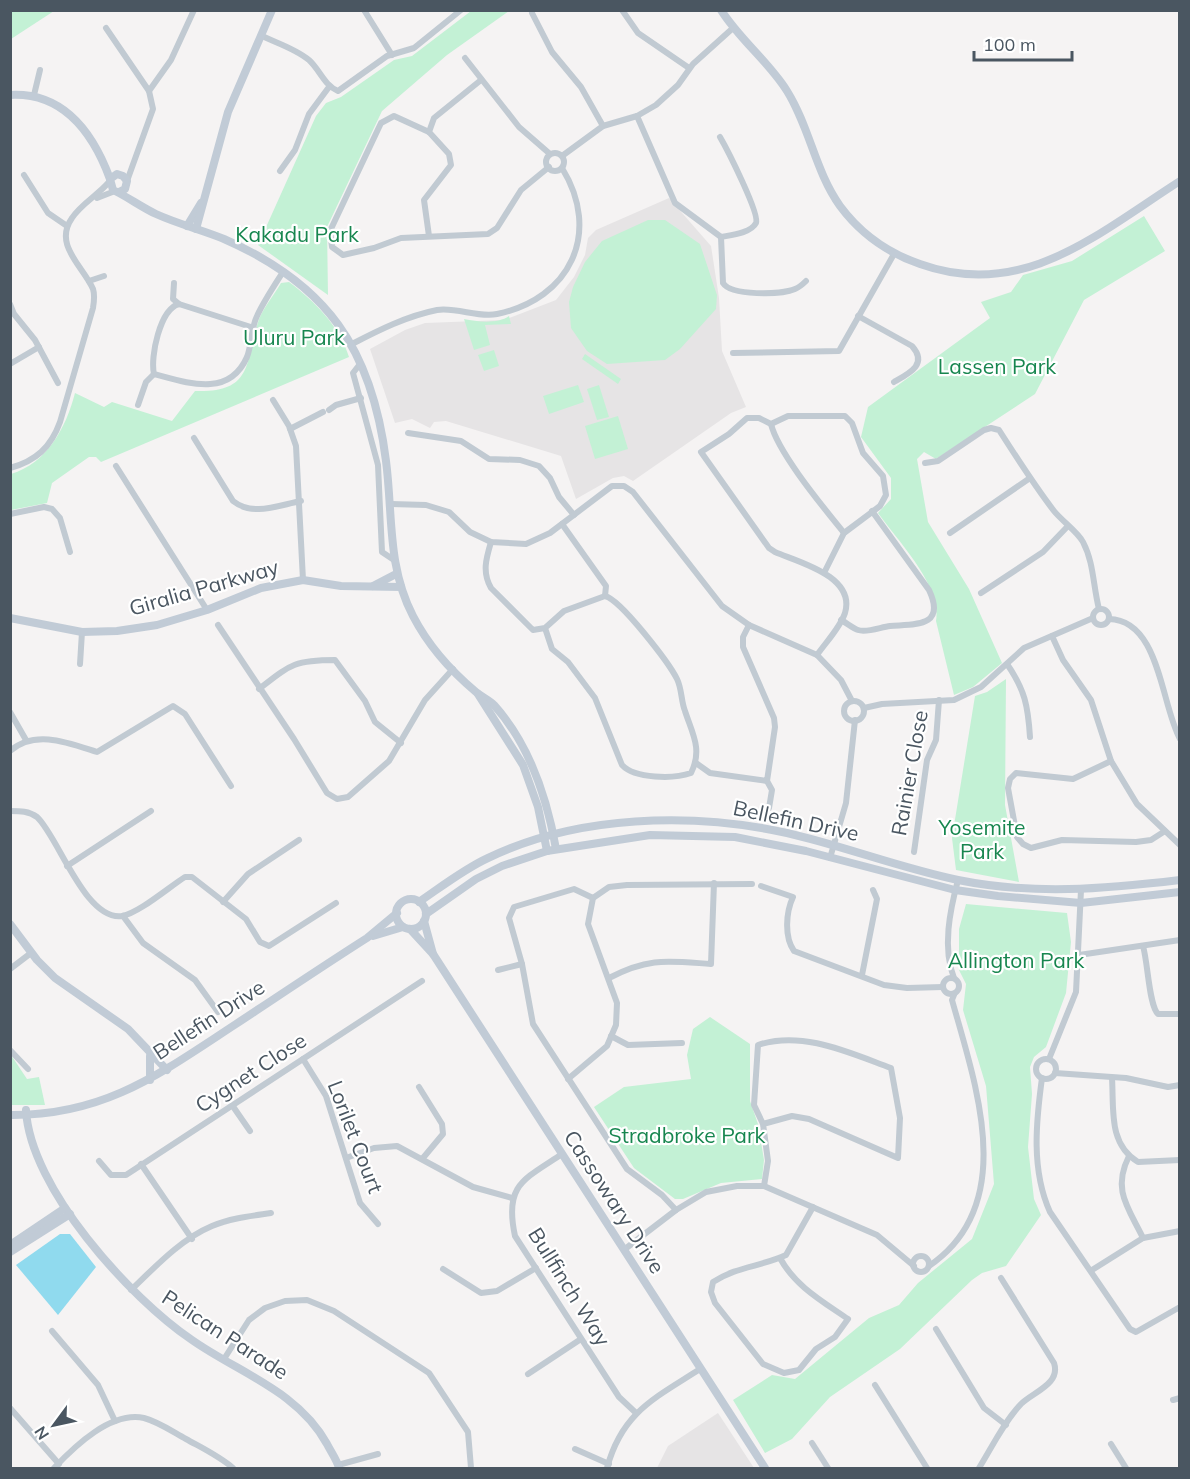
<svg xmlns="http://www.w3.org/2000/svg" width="1190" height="1479" viewBox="0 0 1190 1479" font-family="Mulish,sans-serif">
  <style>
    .education { fill: #e6e4e5 }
    .green { fill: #c3f1d5 }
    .water { fill: #90daee }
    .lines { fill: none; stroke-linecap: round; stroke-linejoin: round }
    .street { stroke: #c1cad2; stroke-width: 6 }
    .secondary { stroke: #c1cbd6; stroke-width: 8 }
    .labels { text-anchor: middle; stroke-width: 4.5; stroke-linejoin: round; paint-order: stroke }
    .park-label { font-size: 21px; fill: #17864f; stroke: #fff }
    .street-label { font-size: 21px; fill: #4a5661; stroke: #fff }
  </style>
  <rect width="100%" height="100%" fill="#f5f3f3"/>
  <g class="education">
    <polygon points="669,198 711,246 719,298 722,351 746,407 731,413 633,481 624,476 613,478 576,499 561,456 446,421 434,422 430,428 412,419 395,423 370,349 405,330 425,323 504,320 556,300 574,277 585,255 588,238 596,230"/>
    <polygon points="718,1413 754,1468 657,1468 668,1446"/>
  </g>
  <g class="green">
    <polygon points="11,10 54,10 54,11 11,39"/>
    <polygon points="471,11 509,11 447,55 382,111 327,227 328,295 258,245 316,116 326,103 341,97 394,60 412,56"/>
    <path d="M 1144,216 L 1165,251 L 1084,300 L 1035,394 L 936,459 L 924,452 L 917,459 L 928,522 L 969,589 L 1002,663 L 973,687 L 954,695 L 936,621 C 942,586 898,541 878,513 L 891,499 L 891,478 L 861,437 L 868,407 L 990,318 L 981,302 L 1011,292 L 1023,275 L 1072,261 Z"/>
    <polygon points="648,220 665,220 700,244 717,295 716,309 680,349 665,360 607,364 587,351 571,328 569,302 573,287 585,262 602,241"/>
    <path d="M 289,282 C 314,301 339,325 349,357 L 101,462 L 96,457 L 89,457 L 52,483 L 47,503 L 11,510 L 11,474 C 47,463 66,428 75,393 L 104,407 L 112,402 L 172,421 L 195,391 C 254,393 245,362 259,319 C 264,307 274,295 281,283 Z"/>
    <path d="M 509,316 L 511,324 L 485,325 L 490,345 L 474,350 L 464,319 C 478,322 498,324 509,316 Z"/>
    <polygon points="494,350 499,366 484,371 478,355"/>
    <polygon points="585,354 621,379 618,384 582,359"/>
    <polygon points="578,385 584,402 549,414 543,396"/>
    <polygon points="599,385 609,417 597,420 587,389"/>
    <polygon points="618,416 628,449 595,459 585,426"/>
    <polygon points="1006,679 1005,805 1019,882 956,870 952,838 975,696 987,692"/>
    <polygon points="966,904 1067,913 1071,942 1066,993 1046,1047 1034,1057 1030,1067 1032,1094 1028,1147 1034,1199 1041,1215 1006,1266 982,1273 972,1280 900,1349 830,1397 792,1439 765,1453 733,1400 772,1375 795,1379 869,1318 899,1305 918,1283 972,1239 994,1184 986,1086 963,1010 966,984 959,970 959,929"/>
    <polygon points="710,1017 750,1044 750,1101 758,1124 764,1160 762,1179 721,1183 683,1199 675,1199 634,1168 594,1107 624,1087 691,1079 687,1055 693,1029"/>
    <polygon points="11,1055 27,1079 39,1077 45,1105 11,1105"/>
  </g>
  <polygon class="water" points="60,1234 70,1234 96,1267 58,1315 16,1265"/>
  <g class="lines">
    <g class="street">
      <polyline points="364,10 392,55"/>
      <polyline points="622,10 638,33 689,68"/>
      <polyline points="532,13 552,52 581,87 603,126"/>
      <polyline points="106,28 149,91 153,109 127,181"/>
      <path d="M 262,36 C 277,43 296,49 309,60 C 320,70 324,85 338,91 L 387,56 L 414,48 L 461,10"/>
      <polyline points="465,58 519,127 550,154"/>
      <polyline points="149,91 171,60 194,10"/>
      <polyline points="34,95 40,70"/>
      <path d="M 637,116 L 675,203 L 721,237 L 723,283 C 731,296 781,295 795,289 C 800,287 803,284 806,281"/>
      <polyline points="429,132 394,116 381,123 330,231 332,247 343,255 374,248 401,238 488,234 497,228 521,190 549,167"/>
      <path d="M 720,137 C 727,149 760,214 756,223 C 751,233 731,235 721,237"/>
      <circle cx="555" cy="162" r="9"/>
      <polyline points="562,156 603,126 637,116 656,105 678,85 693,64 733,28"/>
      <polyline points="280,171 295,150 309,114 329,87"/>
      <polyline points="24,175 48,213 67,226"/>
      <polyline points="97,198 115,191"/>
      <polyline points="429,236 424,200 451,165 449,154 429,132 434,118 481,80"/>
      <polyline points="89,281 104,276"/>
      <polyline points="174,283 173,299 179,304"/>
      <polyline points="10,304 14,314 35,340 58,383"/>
      <path d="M 858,316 L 912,346 C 928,364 910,373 894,382"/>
      <path d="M 254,328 L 179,304 C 160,309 150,357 154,374 C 188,383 229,398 247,357 C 252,344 251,328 257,316 C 264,301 274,286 283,272"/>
      <path d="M 352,344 C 379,330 407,316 437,310 C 457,307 478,318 497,314 C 570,299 602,233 562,168"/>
      <polyline points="733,353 839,351 894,254"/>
      <polyline points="10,364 39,347"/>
      <polyline points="360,364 353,373 378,465 382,552 394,560"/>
      <polyline points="273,400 289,426 296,446 303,580"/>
      <polyline points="138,405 146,382 154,374"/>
      <polyline points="329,410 336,405 361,398"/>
      <path d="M 771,424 C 778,453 824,508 844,533"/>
      <polyline points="290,429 323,412"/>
      <polyline points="408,433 461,441 489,459 520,460 539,466 550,478 559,497 574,515"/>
      <path d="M 194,438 L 233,501 C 253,517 279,505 301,501"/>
      <path d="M 925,463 L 938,461 L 984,430 L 991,428 L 999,430 C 1017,458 1034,485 1054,511 C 1062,521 1078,532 1083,542 C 1094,563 1093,586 1099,609"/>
      <polyline points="116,466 207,610"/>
      <path d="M 10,468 C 36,461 51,447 60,422 L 93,308 C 94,302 95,295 93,289 C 83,266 53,245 72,218 C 81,204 98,195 109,182"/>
      <polyline points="391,504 426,505 449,512 470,532 491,542 526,544 550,533 612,486 624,486 633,492 722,606 749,625 817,655 841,680 852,701"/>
      <polyline points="10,514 44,507 52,509 60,518 70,552"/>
      <polyline points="562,524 606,586 605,596"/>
      <polyline points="950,533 1030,478"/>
      <path d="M 491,542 C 486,559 482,572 491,588 L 533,630 L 545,628 L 552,649 L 568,662 L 595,698 L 622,765 C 635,779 674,779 691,773 C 703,749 692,733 685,711 C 681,701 682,689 677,679 C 669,663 621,600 605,596 L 564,611 L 545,628"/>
      <polyline points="981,593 1043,552 1067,527"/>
      <circle cx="1101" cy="617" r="8"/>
      <path d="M 1109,619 C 1160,620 1161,705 1180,739"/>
      <path d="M 841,620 C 847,623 852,628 858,630 C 867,633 881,627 890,626 C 913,624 947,628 929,590 L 872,511"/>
      <polyline points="218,625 294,739 327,793 337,799 348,797 389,761 425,700 453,669"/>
      <polyline points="1052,636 1063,660 1091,700 1111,761 1137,804 1180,845"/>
      <path d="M 817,655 C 826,642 840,628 845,613 C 856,576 798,562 775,552 L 769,548 L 701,452 L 729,434 L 747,418 L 759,418 L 771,424 L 788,416 L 845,416 L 852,423 L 863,453 L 883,476 L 886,495 L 880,506 L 844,533 L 824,573"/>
      <polyline points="80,664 82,632"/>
      <path d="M 1007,664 C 1025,690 1028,706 1030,737"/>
      <path d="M 259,689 C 290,665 294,660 335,660 L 365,701 L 375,722 L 401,743"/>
      <circle cx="854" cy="711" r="10"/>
      <polyline points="864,708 882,704 954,700 981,687 1024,648 1093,618"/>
      <polyline points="10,712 26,740"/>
      <path d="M 10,751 C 35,729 69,743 97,752 L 173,706 L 185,714 L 231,786"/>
      <polyline points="1111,761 1073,779 1016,773 1010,779 1008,788 1017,837 1023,844 1031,848 1062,840 1136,842 1151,840 1165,831"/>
      <polyline points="696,763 710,773 767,781 775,727 774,718 743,647 743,637 749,625"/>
      <polyline points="767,781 772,790 769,808"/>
      <path d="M 10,811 C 20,811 29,811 37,817 C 58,836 85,921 122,916 C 139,913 169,887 185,877 L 192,877 L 246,919 L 260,942 L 269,946 L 336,903"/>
      <polyline points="914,852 927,760 936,740 939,700"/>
      <polyline points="830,858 846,803 855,720"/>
      <polyline points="67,866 151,811"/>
      <path d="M 761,886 L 793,897 C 786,912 784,937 794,951 L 884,985 L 907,988 L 943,987"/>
      <polyline points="593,898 574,889 514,907 509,918 522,964 533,1024 627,1169 662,1195 676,1210"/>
      <polyline points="223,902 248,874 299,840"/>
      <polyline points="123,916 143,943 195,980 218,1012"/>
      <path d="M 1143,946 C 1148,963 1149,1006 1158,1014 L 1180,1014"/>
      <polyline points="1079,955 1180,940"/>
      <polyline points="10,969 31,953"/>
      <polyline points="498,970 522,964"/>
      <polyline points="862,975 877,899 873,890"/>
      <circle cx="951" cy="986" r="8"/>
      <path d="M 609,978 C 649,957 668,961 711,964 L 714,883"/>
      <path d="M 954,978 C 942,948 950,910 958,880"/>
      <polyline points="611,1036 628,1045 682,1043"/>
      <polyline points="10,1050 28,1069"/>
      <polyline points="303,1059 326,1096 360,1203 378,1224"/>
      <polyline points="1049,1059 1076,992 1081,890"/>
      <circle cx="1046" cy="1069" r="10"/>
      <polyline points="1055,1073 1126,1078 1168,1087 1180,1085"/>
      <path d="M 1042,1078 C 1036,1122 1031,1170 1050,1212 L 1130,1329 L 1136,1332 L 1180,1307"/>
      <path d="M 1112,1078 C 1114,1109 1108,1144 1138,1162 L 1180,1160"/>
      <polyline points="568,1079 607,1046 616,1025 617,1003 588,924 593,898 609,887 627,885 752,884"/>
      <polyline points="419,1087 442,1124 443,1134 423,1158"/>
      <polyline points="232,1105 250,1131"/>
      <path d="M 763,1124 L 792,1116 L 809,1119 L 898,1158 L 900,1118 L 891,1068 C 850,1053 802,1030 758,1045 L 754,1105 L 763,1124 L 768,1161 L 764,1186"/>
      <path d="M 562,1154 C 523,1180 504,1185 515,1236 L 619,1397 L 635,1412"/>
      <path d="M 1129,1156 C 1112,1190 1128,1207 1143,1238"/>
      <polyline points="346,1158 374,1148 397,1146 473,1187 512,1198"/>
      <polyline points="99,1161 111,1175 126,1175 422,981"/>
      <polyline points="141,1164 192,1239"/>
      <polyline points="625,1249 676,1210 706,1192 737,1186 764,1186 877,1235 914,1266"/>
      <circle cx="921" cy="1264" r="8"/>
      <path d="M 780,1258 C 795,1286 822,1301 848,1319 L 835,1337 L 816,1349 L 799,1370 L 784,1373 L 763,1364 L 715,1303 L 711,1292 L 713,1282 C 738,1266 760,1267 786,1255 L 813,1207"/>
      <path d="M 929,1266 C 1019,1205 976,1086 952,1000 L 954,995"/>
      <polyline points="443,1269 481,1293 497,1291 536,1268"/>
      <polyline points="1092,1270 1143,1238 1180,1231"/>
      <path d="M 131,1290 C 155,1267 181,1239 212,1226 C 231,1218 251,1216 271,1213"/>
      <polyline points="936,1329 984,1408 1006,1425"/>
      <polyline points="52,1331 98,1385 115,1421"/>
      <polyline points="224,1359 249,1320 265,1308 285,1301 307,1300 334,1311 429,1373 468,1432 471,1468"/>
      <polyline points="528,1374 581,1339"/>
      <polyline points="875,1385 927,1468"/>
      <polyline points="1173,1400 1180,1398"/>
      <polyline points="10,1408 59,1464"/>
      <polyline points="812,1443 828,1468"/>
      <polyline points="1111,1444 1126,1468"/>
      <polyline points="575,1449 609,1464"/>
      <polyline points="338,1465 378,1454"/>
      <path d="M 54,1468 C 75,1446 111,1411 144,1418 C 159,1422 173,1432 186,1439 C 202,1448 219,1456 233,1468"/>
      <path d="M 607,1468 C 622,1412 655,1398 700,1369"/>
      <path d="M 979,1468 C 992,1447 1004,1422 1021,1404 C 1033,1392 1061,1384 1054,1363 L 1001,1278"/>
    </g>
    <g class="secondary">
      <path d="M 721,10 C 740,40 769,62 787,91 C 810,128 815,171 840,206 C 860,233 888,253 920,264 C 1023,301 1097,234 1180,181"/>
      <path d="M 10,95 C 64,92 93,133 110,179"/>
      <path d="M 119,192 L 125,189 L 127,181 L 123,176 L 117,174 L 110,179 L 113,190 C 128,197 141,207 156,214 C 178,224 202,230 224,239 C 327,284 372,349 386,461 C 393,515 387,566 413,616 C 428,645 451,671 476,692 C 482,697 489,700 494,705 C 530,745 547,798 556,849"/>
      <polyline points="187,226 201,203"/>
      <polyline points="196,229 228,112 272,10"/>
      <polyline points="373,586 396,574"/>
      <polyline points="10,618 82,632 117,631 157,625 207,610 261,588 303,580 341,586 401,587"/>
      <polyline points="478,694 523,765 538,807 547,851"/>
      <circle cx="411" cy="914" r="15"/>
      <path d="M 419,902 C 441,887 464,869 488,858 C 577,815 692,812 787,833 C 844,846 900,868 958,880 C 1032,895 1105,889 1180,880"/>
      <polyline points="426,914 476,879 502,866 547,851 650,835 735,837 806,851 955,890 998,896 1081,903 1180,892"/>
      <polyline points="424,921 433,954 765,1468"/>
      <polyline points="10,924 37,960 55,978 128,1029 167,1070"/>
      <polyline points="410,929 433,954"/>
      <polyline points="373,936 403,927"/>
      <polyline points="150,1056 150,1080"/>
      <path d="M 26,1110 C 30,1188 130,1298 192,1340 C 239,1373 298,1391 327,1444 C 331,1452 337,1460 339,1468"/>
      <path d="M 10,1115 C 105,1116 161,1073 236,1024 C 280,995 323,966 367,938 L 397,913"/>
      <polyline points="10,1245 65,1208"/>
      <polyline points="10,1252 70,1214"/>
    </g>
  </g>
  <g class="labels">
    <g class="park-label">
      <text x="297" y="242">Kakadu Park</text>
      <text x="294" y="345">Uluru Park</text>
      <text x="997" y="374">Lassen Park</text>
      <text x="982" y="835">Yosemite<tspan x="982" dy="24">Park</tspan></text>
      <text x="1016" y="968">Allington Park</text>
      <text x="687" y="1143">Stradbroke Park</text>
    </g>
    <g class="street-label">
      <text transform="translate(204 588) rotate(-16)" y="7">Giralia Parkway</text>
      <text transform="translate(910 773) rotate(-80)" y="7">Rainier Close</text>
      <text transform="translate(796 821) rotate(12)" y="7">Bellefin Drive</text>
      <text transform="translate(209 1020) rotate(-33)" y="7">Bellefin Drive</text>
      <text transform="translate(251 1073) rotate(-33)" y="7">Cygnet Close</text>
      <text transform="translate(355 1137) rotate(69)" y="7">Lorilet Court</text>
      <text transform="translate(614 1202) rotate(57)" y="7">Cassowary Drive</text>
      <text transform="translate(569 1287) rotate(58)" y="7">Bullfinch Way</text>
      <text transform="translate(225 1335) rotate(33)" y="7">Pelican Parade</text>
    </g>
  </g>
  <rect width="1190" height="1479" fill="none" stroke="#4a5661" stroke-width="24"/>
  <g transform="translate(54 1425) rotate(237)" stroke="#ffffff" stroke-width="4.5" paint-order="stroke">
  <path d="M0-4.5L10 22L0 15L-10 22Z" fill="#4a5661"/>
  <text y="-9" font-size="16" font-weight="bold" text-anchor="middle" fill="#4a5661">N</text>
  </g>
  <path d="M974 51v9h98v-9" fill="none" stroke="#4a5661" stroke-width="3"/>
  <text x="983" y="51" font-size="18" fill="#4a5661" stroke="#ffffff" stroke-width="4.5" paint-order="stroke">100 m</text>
</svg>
